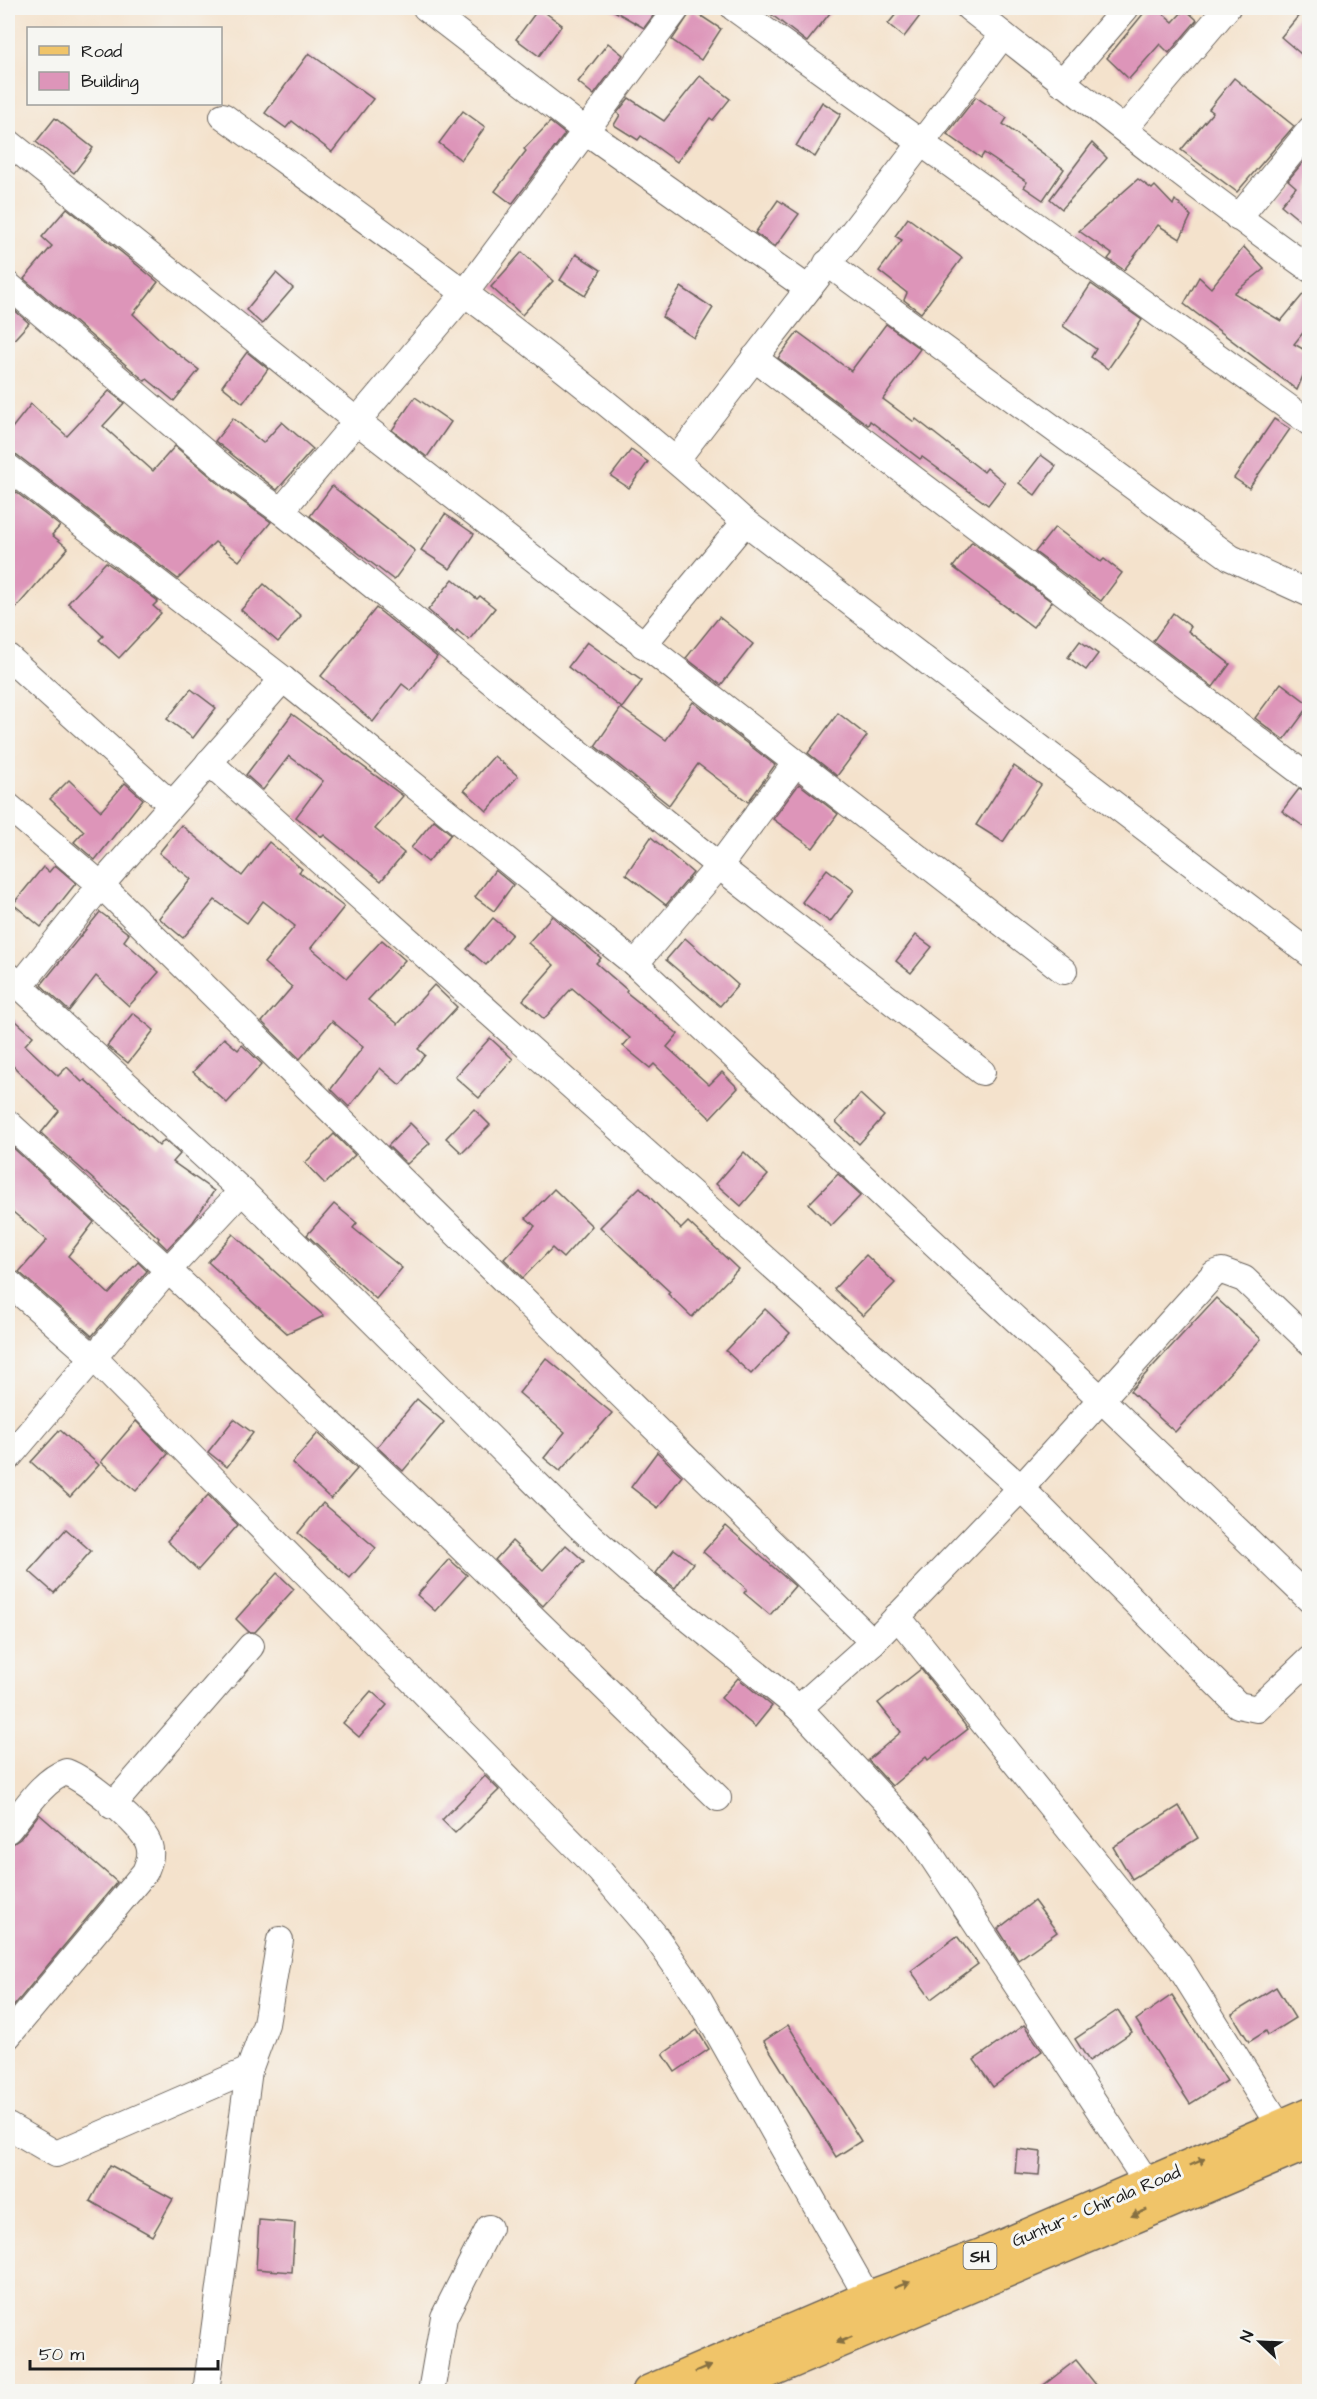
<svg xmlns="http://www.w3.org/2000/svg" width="1317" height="2399" viewBox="0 0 1317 2399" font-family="'Architects Daughter',sans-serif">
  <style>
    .building { fill: #dd95b9 }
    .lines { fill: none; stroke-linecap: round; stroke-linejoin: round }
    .minor-casing { stroke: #68615a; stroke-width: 28 }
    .primary-casing { stroke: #68615a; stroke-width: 36 }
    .minor { stroke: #fff; stroke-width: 26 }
    .primary { stroke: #f0c469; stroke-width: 33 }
    .oneway { fill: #867042 }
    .labels { text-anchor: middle; stroke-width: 6; stroke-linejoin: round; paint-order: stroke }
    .shield { fill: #f6f6f2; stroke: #5d5d5c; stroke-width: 1.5 }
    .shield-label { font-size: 16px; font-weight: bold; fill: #1c1c1c }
    .street-label { font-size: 18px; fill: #1c1c1c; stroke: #f6f6f2 }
  </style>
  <rect width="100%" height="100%" fill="#f6f6f2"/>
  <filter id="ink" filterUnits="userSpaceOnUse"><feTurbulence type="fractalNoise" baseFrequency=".0167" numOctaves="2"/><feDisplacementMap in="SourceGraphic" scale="12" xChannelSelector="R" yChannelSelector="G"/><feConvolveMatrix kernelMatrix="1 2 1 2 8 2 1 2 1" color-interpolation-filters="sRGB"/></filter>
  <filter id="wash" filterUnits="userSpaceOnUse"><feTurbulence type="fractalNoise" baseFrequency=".008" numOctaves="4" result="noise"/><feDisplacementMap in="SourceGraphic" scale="24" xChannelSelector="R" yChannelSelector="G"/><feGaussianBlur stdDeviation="1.35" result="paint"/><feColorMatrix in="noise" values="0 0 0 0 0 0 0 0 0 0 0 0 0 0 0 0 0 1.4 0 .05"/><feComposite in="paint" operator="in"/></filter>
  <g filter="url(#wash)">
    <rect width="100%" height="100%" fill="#f4e2cc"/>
    <g id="blocks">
      <g class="building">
        <polygon points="539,8 562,25 539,56 516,39"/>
        <polygon points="609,8 659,8 644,28"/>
        <polygon points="763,8 834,8 807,42"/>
        <polygon points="901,8 926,8 904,37 888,24"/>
        <polygon points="1148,8 1157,8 1173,22 1185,9 1197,20 1169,53 1160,44 1129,79 1107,58"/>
        <polygon points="1305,8 1310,8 1310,43 1301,54 1281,37"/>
        <polygon points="692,10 721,29 701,60 672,40"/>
        <polygon points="608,43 623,55 594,95 578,82"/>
        <polygon points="309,53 373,99 332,152 292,121 286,128 265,113"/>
        <polygon points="700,76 730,99 713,120 710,118 677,162 641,136 638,140 614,125 620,115 617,113 629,98 664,121"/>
        <polygon points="1234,78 1294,126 1237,192 1181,150 1213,112 1209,109"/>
        <polygon points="976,97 1007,118 1003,124 1064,169 1043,200 1024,187 1027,182 984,153 981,158 947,134"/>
        <polygon points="822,102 841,114 815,157 796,146"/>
        <polygon points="463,111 485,127 461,160 439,143"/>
        <polygon points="55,118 93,148 74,173 36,142"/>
        <polygon points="550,122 565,134 512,204 495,191 526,151 524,149"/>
        <polygon points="1092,143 1107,158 1062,209 1050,199"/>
        <polygon points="1310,154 1310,229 1281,205 1296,187 1288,180"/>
        <polygon points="1138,179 1152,189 1155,186 1173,205 1175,200 1191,216 1180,239 1158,225 1124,270 1108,259 1112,254 1079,231"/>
        <polygon points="778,200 799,214 775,247 755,233"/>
        <polygon points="67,208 158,282 133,314 166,345 199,370 174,401 147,379 145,381 24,279 52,246 42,237"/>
        <polygon points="908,218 962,258 921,313 904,300 907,293 879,271 902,240 895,236"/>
        <polygon points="1244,247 1264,269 1234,293 1281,321 1310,286 1310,324 1294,344 1310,353 1310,359 1297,390 1184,304 1199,277 1211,288"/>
        <polygon points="522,252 553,281 522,315 491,287"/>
        <polygon points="576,254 601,270 585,296 560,280"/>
        <polygon points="276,273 293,288 262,324 246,310"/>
        <polygon points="1091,284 1142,320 1108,369 1091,357 1096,349 1063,326"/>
        <polygon points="681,287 713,308 694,338 662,317"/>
        <polygon points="12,308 29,323 8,346 8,313"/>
        <polygon points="886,324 920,349 883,399 914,422 916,419 984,472 987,468 1005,483 988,505 922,457 920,459 870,421 868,425 778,358 798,332 851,371"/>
        <polygon points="247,352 268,369 243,403 222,386"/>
        <polygon points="109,391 124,403 103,426 153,471 175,446 224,488 271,522 239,561 215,542 178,579 17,455 8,452 8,433 31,404 67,436"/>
        <polygon points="415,397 451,422 427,457 392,430"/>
        <polygon points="233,418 263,443 282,422 313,449 277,490 215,441"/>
        <polygon points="1274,419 1290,429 1249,488 1234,478"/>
        <polygon points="631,450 648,462 629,488 611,476"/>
        <polygon points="1041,455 1056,466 1035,495 1019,483"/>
        <polygon points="8,486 60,526 52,535 68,548 8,617"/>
        <polygon points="332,486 415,551 394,580 310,516"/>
        <polygon points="445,514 474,534 450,569 421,550"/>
        <polygon points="1055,527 1101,562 1104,559 1122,573 1101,601 1035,552"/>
        <polygon points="972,542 1052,602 1033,627 953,567"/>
        <polygon points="106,562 158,601 153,606 161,613 119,658 99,640 103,636 68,603"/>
        <polygon points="453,579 477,599 480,596 495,608 469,640 457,630 455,633 428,610"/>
        <polygon points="264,584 301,616 278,642 241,610"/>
        <polygon points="376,608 437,657 411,691 402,684 373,722 321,676"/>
        <polygon points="1173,613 1191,627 1188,631 1230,664 1213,687 1153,641"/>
        <polygon points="719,617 753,644 721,685 686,658"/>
        <polygon points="1080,641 1098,654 1086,670 1068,657"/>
        <polygon points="587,642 642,681 622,708 568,667"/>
        <polygon points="1281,683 1310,705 1284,740 1255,718"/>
        <polygon points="191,689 216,708 193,738 167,719"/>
        <polygon points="693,702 775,765 748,802 698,764 669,805 595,746 621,708 666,740"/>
        <polygon points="838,713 867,736 837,776 808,753"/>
        <polygon points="292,714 403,796 375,829 404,853 381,881 324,835 322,837 296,817 323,781 289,756 263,790 246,775"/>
        <polygon points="494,756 518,776 487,811 464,790"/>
        <polygon points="1014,766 1041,785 1003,842 976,825"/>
        <polygon points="69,780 101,811 125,783 143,799 95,860 74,842 84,831 50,799"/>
        <polygon points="799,784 838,814 813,848 773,819"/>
        <polygon points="1299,789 1310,794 1310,831 1282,811"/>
        <polygon points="434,820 451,834 428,862 411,848"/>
        <polygon points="181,825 242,876 269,842 302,869 299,872 344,907 311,948 347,978 382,940 405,960 368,1000 398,1024 434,985 457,1007 418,1049 425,1055 400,1085 380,1068 349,1107 331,1089 363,1047 332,1021 300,1059 262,1022 292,987 264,963 295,926 263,901 247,923 215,900 183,938 159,918 191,879 159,853"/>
        <polygon points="651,837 693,873 666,905 626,874"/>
        <polygon points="55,865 76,883 41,927 13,904 43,867 49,872"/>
        <polygon points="827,869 854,890 830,922 802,902"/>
        <polygon points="495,870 513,885 494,911 475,897"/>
        <polygon points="100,912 129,934 124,941 159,972 129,1006 96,976 69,1011 41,985"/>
        <polygon points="552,916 601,958 596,963 627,990 626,992 678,1034 667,1047 709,1085 722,1072 738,1088 710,1118 654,1064 650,1068 623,1046 630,1038 572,988 544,1019 523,1000 554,965 528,943"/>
        <polygon points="493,918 512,934 486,965 467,949"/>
        <polygon points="916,935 932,947 911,973 896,961"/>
        <polygon points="685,938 738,985 720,1006 666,960"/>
        <polygon points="133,1013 154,1030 128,1063 107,1046"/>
        <polygon points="8,1014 33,1036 25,1045 58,1076 67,1067 82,1082 85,1080 159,1146 164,1140 180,1154 173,1162 214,1191 193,1222 167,1249 158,1240 159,1238 41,1133 59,1111 10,1063 8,1066"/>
        <polygon points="224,1038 238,1050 242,1045 262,1064 227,1103 193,1072"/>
        <polygon points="490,1038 513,1059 479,1098 455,1077"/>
        <polygon points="860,1094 884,1116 859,1144 836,1122"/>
        <polygon points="474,1109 490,1125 462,1153 446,1138"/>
        <polygon points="410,1123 430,1143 407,1164 388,1146"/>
        <polygon points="334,1134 355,1155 325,1184 305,1163"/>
        <polygon points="8,1143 94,1222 68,1256 109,1294 138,1262 147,1271 92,1336 19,1272 47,1240 8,1208"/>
        <polygon points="744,1152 768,1175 741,1206 716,1184"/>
        <polygon points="838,1174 861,1195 831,1226 809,1204"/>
        <polygon points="640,1187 681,1229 688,1222 738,1269 692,1317 668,1294 670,1292 600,1227"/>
        <polygon points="554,1189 592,1226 563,1258 552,1248 523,1278 504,1259 535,1226 526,1218"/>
        <polygon points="334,1204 357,1223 353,1228 402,1268 376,1299 307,1235"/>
        <polygon points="233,1234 324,1316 287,1333 208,1262"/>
        <polygon points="866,1255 895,1283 863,1316 834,1289"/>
        <polygon points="1216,1298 1261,1339 1175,1432 1130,1391"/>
        <polygon points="765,1309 790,1333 751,1374 726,1351"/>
        <polygon points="546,1358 612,1413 560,1471 544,1458 565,1432 519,1393"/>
        <polygon points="417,1399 444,1422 403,1471 377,1447"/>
        <polygon points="234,1419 253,1433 227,1467 208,1452"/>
        <polygon points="136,1421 168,1454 136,1491 101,1462"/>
        <polygon points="60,1430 99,1465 70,1497 31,1462"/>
        <polygon points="318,1433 357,1469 331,1499 292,1463"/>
        <polygon points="657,1452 682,1476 658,1508 631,1487"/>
        <polygon points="208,1495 238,1525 198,1570 167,1541"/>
        <polygon points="323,1503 376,1548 350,1578 298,1533"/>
        <polygon points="726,1526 795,1586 770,1615 744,1593 747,1589 703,1552"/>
        <polygon points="66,1529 91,1551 54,1593 29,1571"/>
        <polygon points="512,1541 543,1570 566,1545 584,1561 543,1606 495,1560"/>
        <polygon points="674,1549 693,1563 675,1588 656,1573"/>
        <polygon points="449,1559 467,1575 435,1611 417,1595"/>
        <polygon points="277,1573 294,1589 255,1632 249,1632 236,1619"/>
        <polygon points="921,1669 968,1729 928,1760 926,1757 892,1786 868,1760 901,1732 878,1703"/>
        <polygon points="738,1678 772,1706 755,1727 721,1698"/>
        <polygon points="371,1691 387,1705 359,1737 343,1723"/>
        <polygon points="485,1776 499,1790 455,1833 442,1820"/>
        <polygon points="1179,1806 1198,1838 1132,1879 1113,1847"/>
        <polygon points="39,1814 117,1882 8,2013 8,1847 20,1839"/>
        <polygon points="1034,1901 1057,1932 1018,1960 998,1929"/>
        <polygon points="957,1936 978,1964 931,1999 911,1971"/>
        <polygon points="1276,1987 1295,2018 1268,2035 1266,2031 1249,2042 1232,2014"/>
        <polygon points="1172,1995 1227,2081 1190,2104 1136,2020"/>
        <polygon points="1118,2010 1132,2032 1089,2061 1075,2039"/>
        <polygon points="788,2025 861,2141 836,2157 764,2041"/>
        <polygon points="1024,2025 1042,2051 993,2087 974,2060"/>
        <polygon points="697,2030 709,2049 675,2072 663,2054"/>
        <polygon points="1017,2149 1041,2152 1039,2175 1015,2173"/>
        <polygon points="110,2165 173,2199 152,2236 90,2201"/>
        <polygon points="259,2220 295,2223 292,2272 256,2269"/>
        <polygon points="1076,2360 1101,2391 1036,2391"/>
      </g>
    </g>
  </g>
  <g filter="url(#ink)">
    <use href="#blocks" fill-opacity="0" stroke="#68615a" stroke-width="1.5"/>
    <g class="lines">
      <g class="minor-casing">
        <g id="minor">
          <polyline points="426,8 587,132 807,288"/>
          <polyline points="734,8 1310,423"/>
          <path d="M 969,8 C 1081,96 1193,186 1310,269"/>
          <polyline points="1061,83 1126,8"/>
          <path d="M 223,116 C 401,246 582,373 745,522 L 1310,954"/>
          <polyline points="1124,129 1227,8"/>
          <polyline points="8,142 358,422 1064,971"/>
          <polyline points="1238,218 1310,130"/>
          <polyline points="827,263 1231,558 1310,594"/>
          <polyline points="8,285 234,477 281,511 719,866 982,1072"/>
          <polyline points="754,358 1310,779"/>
          <path d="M 677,459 C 785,317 897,178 1003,35"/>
          <polyline points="8,467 283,679 635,964 1101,1399 1310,1600"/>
          <polyline points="281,511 465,293 677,8"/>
          <polyline points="643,645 745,522"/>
          <polyline points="8,657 171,804"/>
          <polyline points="209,762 1021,1488 1238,1705 1257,1709 1310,1659"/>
          <polyline points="8,806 101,885 873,1642"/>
          <polyline points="635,964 719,866 795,764"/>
          <polyline points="8,975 242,1191 580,1527 631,1572 799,1708 919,1837 1148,2184"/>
          <polyline points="20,986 101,885 283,679"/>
          <polyline points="8,1123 168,1270 436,1523 718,1798"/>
          <polyline points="9,1283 93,1357 599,1870 653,1933 699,1999 868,2298"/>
          <polyline points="8,1458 168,1270 242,1191"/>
          <polyline points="897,1616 1178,1964 1280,2127"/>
          <polyline points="799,1708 873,1642 1021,1488 1214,1274 1222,1271 1244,1279 1310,1342"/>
          <polyline points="112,1806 251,1646"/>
          <path d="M 8,1830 C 24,1811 42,1780 66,1772 C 85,1779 144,1825 149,1845 C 152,1855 149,1862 145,1872 L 8,2036"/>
          <polyline points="8,2126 56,2154 249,2070"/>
          <polyline points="206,2392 249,2070 266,2024 280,1940"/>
          <polyline points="431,2392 444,2317 489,2228"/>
        </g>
      </g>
      <g class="primary-casing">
        <g id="primary">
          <polyline points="649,2392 868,2298 983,2255 1310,2114"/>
          <polyline points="719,2392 1310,2142"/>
        </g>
      </g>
      <use href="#minor" class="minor"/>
      <use href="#primary" class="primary"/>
    </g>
    <defs><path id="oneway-solid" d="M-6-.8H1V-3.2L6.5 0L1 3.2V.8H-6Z" transform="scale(1.5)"/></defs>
    <g class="oneway">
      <use href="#oneway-solid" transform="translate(1198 2162) rotate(-23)"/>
      <use href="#oneway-solid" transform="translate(1139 2213) rotate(157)"/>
      <use href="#oneway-solid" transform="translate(902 2285) rotate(-21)"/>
      <use href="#oneway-solid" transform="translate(844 2340) rotate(158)"/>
      <use href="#oneway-solid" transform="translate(703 2369) rotate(-23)"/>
    </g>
  </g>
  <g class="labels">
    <rect class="shield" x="963.5" y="2243" width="33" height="26" rx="4.5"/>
    <g class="shield-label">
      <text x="980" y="2262">SH</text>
    </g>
    <g class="street-label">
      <text transform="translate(1096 2206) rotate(-23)" y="6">Guntur - Chirala Road</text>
    </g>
  </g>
  <rect width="1317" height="2399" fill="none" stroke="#f6f6f2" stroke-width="30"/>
  <rect x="27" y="27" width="195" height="78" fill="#f6f6f2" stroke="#9f9f9c" stroke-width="1.5"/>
  <rect x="39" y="46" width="30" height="9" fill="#f0c469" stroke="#9f9f9c" stroke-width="1.5"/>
  <text x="81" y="57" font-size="18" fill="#1c1c1c">Road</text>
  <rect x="39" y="72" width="30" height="18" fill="#dd95b9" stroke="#9f9f9c" stroke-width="1.5"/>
  <text x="81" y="87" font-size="18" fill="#1c1c1c">Building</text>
  <g transform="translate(1260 2342) rotate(293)" stroke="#f6f6f2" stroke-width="4.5" paint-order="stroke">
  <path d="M0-4.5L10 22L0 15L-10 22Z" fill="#1c1c1c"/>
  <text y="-9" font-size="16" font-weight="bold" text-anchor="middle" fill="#1c1c1c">N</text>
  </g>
  <path d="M30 2360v9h188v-9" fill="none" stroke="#1c1c1c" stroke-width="3"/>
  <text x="39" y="2360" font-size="18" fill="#1c1c1c" stroke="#f6f6f2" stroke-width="4.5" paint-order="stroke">50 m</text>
</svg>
